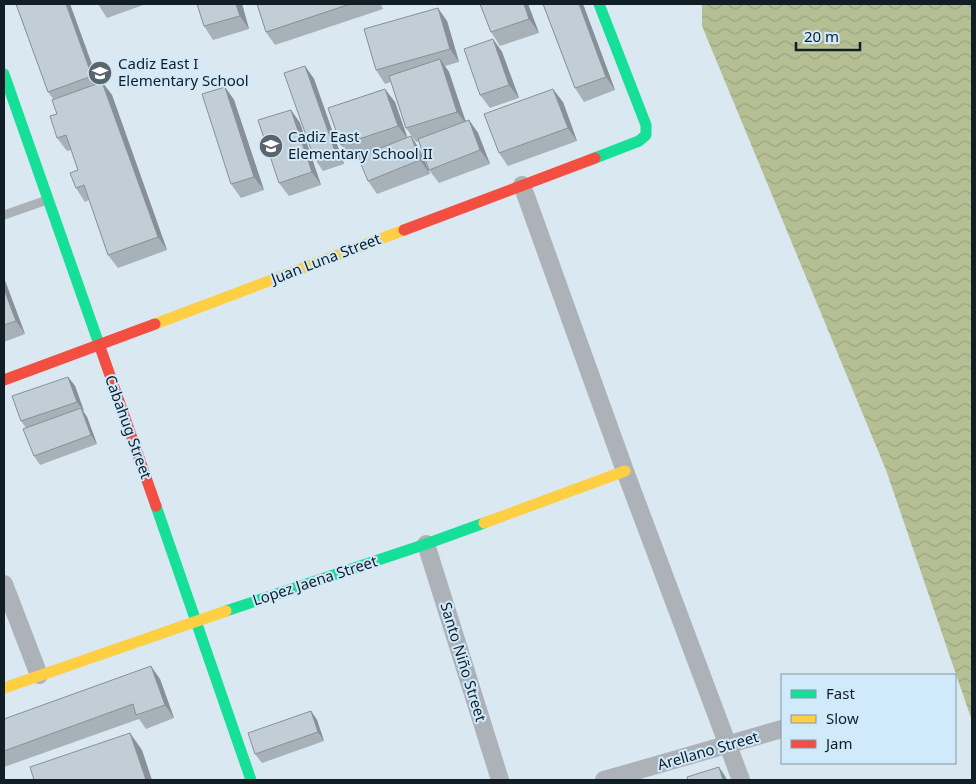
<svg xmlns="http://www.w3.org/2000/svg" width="976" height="784" viewBox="0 0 976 784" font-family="'Noto Sans',sans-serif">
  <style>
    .water { fill: url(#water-waves) }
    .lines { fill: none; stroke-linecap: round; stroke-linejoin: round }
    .lane { stroke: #acb2b7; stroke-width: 9 }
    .street { stroke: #acb2b7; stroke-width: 18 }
    .fast { stroke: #16e098; stroke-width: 11 }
    .slow { stroke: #ffcf43; stroke-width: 11 }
    .jam { stroke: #f24e42; stroke-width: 11 }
    .wall { fill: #a6b1b8 }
    .shaded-wall { fill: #879096 }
    .building { fill: #c1ced6; stroke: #879096 }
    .labels { text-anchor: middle; stroke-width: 4; stroke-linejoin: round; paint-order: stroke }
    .poi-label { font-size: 15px; fill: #121e26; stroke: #d0e9fb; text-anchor: start }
    .street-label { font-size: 15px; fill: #121e26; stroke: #d0e9fb }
  </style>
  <defs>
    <pattern id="water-waves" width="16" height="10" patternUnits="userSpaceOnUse" patternTransform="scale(1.25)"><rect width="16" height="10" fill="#b6bf94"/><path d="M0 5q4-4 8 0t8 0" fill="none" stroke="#9ba47f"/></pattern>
  </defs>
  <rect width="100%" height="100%" fill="#dae8f1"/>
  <polygon class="water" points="702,4 972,4 972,721 886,470 702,26"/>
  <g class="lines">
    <polyline class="lane" points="4,215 47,200"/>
    <g class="street">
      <polyline points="522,185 625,471 741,780"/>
      <polyline points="426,544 500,780"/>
      <polyline points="4,584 39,675"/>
      <polyline points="604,780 782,729"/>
    </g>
    <g class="fast">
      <polyline points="4,74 100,347"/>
      <polyline points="595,158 639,141 646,135 646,125 599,4"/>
      <polyline points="156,506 251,780"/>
      <polyline points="226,611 426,544 484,523"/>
    </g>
    <g class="slow">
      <polyline points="155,324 404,230"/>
      <polyline points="484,523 625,471"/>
      <polyline points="4,688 226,611"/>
    </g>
    <g class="jam">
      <polyline points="404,230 595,158"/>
      <polyline points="100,347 156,506"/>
      <polyline points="4,380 155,324"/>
    </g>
  </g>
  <g class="wall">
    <polygon points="16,4 70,4 99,83 102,82 112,95 167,250 118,268 108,255 89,200 85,202 76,188 78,170 71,150 67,151 57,138 57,114 53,99 48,92"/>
    <polygon points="98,4 146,4 107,18"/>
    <polygon points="197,4 242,4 249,29 213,40 204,26"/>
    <polygon points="257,4 381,4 383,9 275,45 266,32"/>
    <polygon points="480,4 528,4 539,33 500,46 491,32"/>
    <polygon points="543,4 583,4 615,90 584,102 575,88"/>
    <polygon points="447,21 459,62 445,66 449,72 465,121 469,120 478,133 490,164 439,183 429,170 419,141 416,142 406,128 391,82 385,84 376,70"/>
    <polygon points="493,39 502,52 519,98 490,108 480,95"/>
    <polygon points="305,66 314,79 344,164 323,171 314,158"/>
    <polygon points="225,87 234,100 264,190 241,198 231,184"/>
    <polygon points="395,102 407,138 420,150 430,174 377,194 368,181 374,151 350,159 341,145"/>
    <polygon points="563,102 577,141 508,166 499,153"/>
    <polygon points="291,110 300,123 321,185 289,196 279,183"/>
    <polygon points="4,278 25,334 4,342"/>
    <polygon points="68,377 75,386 84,411 83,411 87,417 97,444 40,465 34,456 26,428 21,421"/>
    <polygon points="160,679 174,718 146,729 139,719 4,767 4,719"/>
    <polygon points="311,711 317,720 324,741 262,763 255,754"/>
  </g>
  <g class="shaded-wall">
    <polygon points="66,4 70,4 101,90 92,76"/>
    <polygon points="236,4 242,4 249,29 240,16"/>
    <polygon points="524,4 528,4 539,33 529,19"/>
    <polygon points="579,4 583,4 615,90 606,77"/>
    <polygon points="438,8 447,21 459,62 450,49"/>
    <polygon points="493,39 502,52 519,98 509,85"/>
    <polygon points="440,59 449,72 467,125 457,112"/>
    <polygon points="305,66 314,79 344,164 335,151"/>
    <polygon points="102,82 112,95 167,250 158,237"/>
    <polygon points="225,87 234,100 264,190 254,177"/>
    <polygon points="385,89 395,102 408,139 398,126"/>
    <polygon points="553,89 563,102 577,141 568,128"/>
    <polygon points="291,110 300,123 321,185 312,172"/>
    <polygon points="469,120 478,133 490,164 480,150"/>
    <polygon points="411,136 420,150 430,174 420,160"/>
    <polygon points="4,278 25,334 16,321 4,289"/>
    <polygon points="68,377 75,386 84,411 77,402"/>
    <polygon points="81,408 87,417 97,444 91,435"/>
    <polygon points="151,666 160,679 174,718 165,705"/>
    <polygon points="311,711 317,720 324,741 318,732"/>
    <polygon points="130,733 142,750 152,780 146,780"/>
    <polygon points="719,767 725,776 727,780 723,780"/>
  </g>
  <g class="building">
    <polygon points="16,4 66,4 92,76 48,92"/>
    <polygon points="197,4 236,4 240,16 204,26"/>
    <polygon points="257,4 350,4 266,32"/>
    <polygon points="480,4 524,4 529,19 491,32"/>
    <polygon points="543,4 579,4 606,77 575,88"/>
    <polygon points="438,8 450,49 376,70 364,29"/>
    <polygon points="493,39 509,85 480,95 464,49"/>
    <polygon points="440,59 457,112 406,128 389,76"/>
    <polygon points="305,66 335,151 314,158 284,73"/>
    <polygon points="102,82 158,237 108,255 84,185 76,188 70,173 78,170 66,135 57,138 50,116 57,114 52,100"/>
    <polygon points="225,87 254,177 231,184 202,94"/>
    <polygon points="385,89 398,126 341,145 328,108"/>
    <polygon points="553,89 568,128 499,153 484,114"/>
    <polygon points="291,110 312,172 279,183 258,120"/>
    <polygon points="469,120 480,150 429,170 418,139"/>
    <polygon points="411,136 420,160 368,181 358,157"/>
    <polygon points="4,289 16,321 4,325"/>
    <polygon points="68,377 77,402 21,421 12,396"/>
    <polygon points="81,408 91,435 34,456 23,429"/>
    <polygon points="151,666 165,705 136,715 133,704 4,751 4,719"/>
    <polygon points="311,711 318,732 255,754 248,733"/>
    <polygon points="130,733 146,780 34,780 30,767"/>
    <polygon points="719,767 723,780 688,780 687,777"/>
  </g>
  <defs>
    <g id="school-disc" transform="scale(1.25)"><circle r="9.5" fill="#58656d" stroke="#d0e9fb"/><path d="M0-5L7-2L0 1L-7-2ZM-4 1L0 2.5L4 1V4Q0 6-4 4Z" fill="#fff"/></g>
  </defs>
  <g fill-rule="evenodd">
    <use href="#school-disc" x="100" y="73"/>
    <use href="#school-disc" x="271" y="146"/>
  </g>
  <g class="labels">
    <g class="poi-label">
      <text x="118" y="69">Cadiz East I<tspan x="118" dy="17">Elementary School</tspan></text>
      <text x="288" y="142">Cadiz East<tspan x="288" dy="17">Elementary School II</tspan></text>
    </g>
    <g class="street-label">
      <text transform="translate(326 259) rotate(-21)" y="5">Juan Luna Street</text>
      <text transform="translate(128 427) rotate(70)" y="5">Cabahug Street</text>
      <text transform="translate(315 581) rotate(-18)" y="5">Lopez Jaena Street</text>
      <text transform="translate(463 662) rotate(73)" y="5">Santo Niño Street</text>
      <text transform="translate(708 751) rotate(-16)" y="5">Arellano Street</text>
    </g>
  </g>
  <rect width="976" height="784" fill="none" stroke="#121e26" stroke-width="10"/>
  <rect x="781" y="674" width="175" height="90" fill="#d0e9fb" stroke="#8498a6"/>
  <rect x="791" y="690" width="25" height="8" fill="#16e098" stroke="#8498a6"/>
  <text x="826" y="699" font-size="15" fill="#121e26">Fast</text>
  <rect x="791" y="715" width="25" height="8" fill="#ffcf43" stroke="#8498a6"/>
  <text x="826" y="724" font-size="15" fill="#121e26">Slow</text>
  <rect x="791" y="740" width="25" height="8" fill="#f24e42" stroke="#8498a6"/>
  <text x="826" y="749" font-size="15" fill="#121e26">Jam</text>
  <path d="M796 42v8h64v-8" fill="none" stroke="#121e26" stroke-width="2.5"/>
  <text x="804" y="42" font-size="15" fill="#121e26" stroke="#d0e9fb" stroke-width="4" paint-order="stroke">20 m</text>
</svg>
